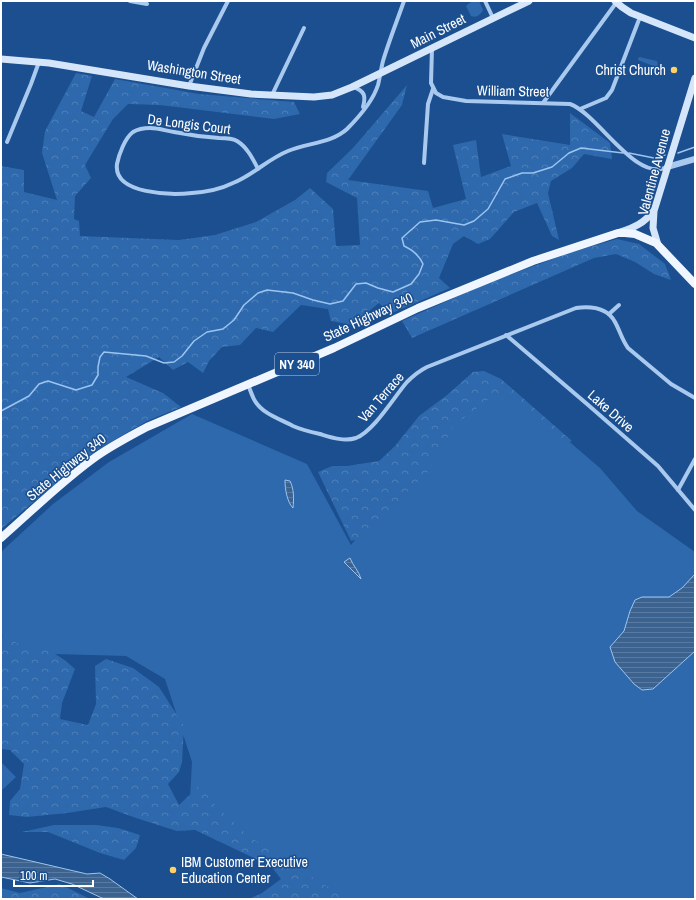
<svg xmlns="http://www.w3.org/2000/svg" width="696" height="900" viewBox="0 0 696 900" font-family="'Archivo Narrow',sans-serif">
  <style>
    .green { fill: #2e69ad }
    .forest { fill: url(#forest-crowns) }
    .water { fill: url(#water-rules); stroke: #9cc4f0 }
    .lines { fill: none; stroke-linecap: round; stroke-linejoin: round }
    .stream { stroke: #9cc4f0; stroke-width: 1.5 }
    .minor { stroke: #a9c9ee; stroke-width: 4 }
    .tertiary { stroke: #a9c9ee; stroke-width: 6 }
    .secondary { stroke: #d6e6fa; stroke-width: 7 }
    .primary { stroke: #f0f6ff; stroke-width: 8 }
    .poi-dot { fill: #ffd166; stroke: #1b4f8f; stroke-width: 1.5 }
    .labels { text-anchor: middle; stroke-width: 3; stroke-linejoin: round; paint-order: stroke }
    .shield { fill: #1b4f8f; stroke: #bbcadd; stroke-width: 1 }
    .shield-label { font-size: 13px; font-weight: bold; fill: #fff }
    .street-label { font-size: 14px; fill: #fff; stroke: #1b4f8f }
    .poi-label { font-size: 14px; fill: #fff; stroke: #1b4f8f; text-anchor: end }
  </style>
  <defs>
    <pattern id="forest-crowns" width="20" height="18" patternUnits="userSpaceOnUse"><rect width="20" height="18" fill="#2e69ad"/><path d="M2 6a3 3 0 1 1 6 0M12 15a3 3 0 1 1 6 0" fill="none" stroke="#4d80b9"/></pattern>
    <pattern id="water-rules" width="6" height="5" patternUnits="userSpaceOnUse"><rect width="6" height="5" fill="#3c6290"/><path d="M0 2.5h6" fill="none" stroke="#597aa1"/></pattern>
  </defs>
  <rect width="100%" height="100%" fill="#1b4f8f"/>
  <g class="green">
    <path d="M 472,1 L 479,1 L 483,10 C 480,15 477,18 471,16 L 466,6 Z"/>
    <polygon points="639,57 657,61 658,65 656,67 638,60 638,59"/>
    <polygon points="500,382 600,468 637,511 695,552 695,899 338,899 190,799 192,762 165,679 126,656 18,653 1,634 1,552 53,504 109,462 192,414 307,464 351,545 445,424"/>
    <polygon points="1,762 16,777 1,791"/>
  </g>
  <g class="forest">
    <polygon points="76,73 92,76 81,111 94,117 115,79 199,94 294,102 300,114 274,119 160,105 128,104 113,119 85,165 91,178 75,196 74,219 79,221 80,236 179,240 215,235 256,222 295,200 310,188 333,209 336,246 360,245 357,198 326,182 327,173 353,148 407,85 402,105 348,180 428,191 433,208 466,199 453,145 476,140 481,177 511,166 502,134 570,145 570,113 610,143 612,159 584,154 572,168 551,181 548,193 559,240 552,236 537,203 514,212 490,239 478,244 464,236 453,244 439,278 450,288 390,314 379,303 352,325 331,321 328,309 301,305 273,332 256,328 240,345 222,347 209,361 203,373 188,362 173,370 159,357 126,377 163,393 181,407 147,421 97,450 1,529 1,166 24,170 24,192 57,200 42,153 45,131"/>
    <polygon points="617,239 639,244 665,264 671,280 654,274 635,262 616,254 594,258 412,338 402,321 490,282 569,253"/>
    <polygon points="484,371 501,379 572,441 567,443 506,394 497,393 453,426 447,438 439,447 428,472 407,492 365,537 351,541 318,472 332,466 347,466 379,461 395,446 419,416 447,395 473,372"/>
    <polygon points="1,636 8,637 20,645 49,650 66,661 75,669 62,703 60,719 88,725 96,704 95,666 106,659 133,668 159,687 184,726 182,762 179,772 168,784 179,805 202,783 204,791 213,803 245,833 282,859 348,899 252,899 251,898 262,893 281,879 271,866 195,830 177,831 136,818 106,807 67,813 27,817 9,815 10,801 20,789 24,764 10,750 1,749"/>
    <polygon points="54,825 96,825 118,828 140,835 136,848 124,860 100,853 48,832 22,832"/>
    <polygon points="60,884 90,899 1,899 1,888 20,893"/>
  </g>
  <g class="water">
    <path d="M 285,480 L 290,481 C 294,489 294,499 293,508 C 287,502 285,489 285,480 Z"/>
    <path d="M 350,558 C 353,566 359,571 361,579 L 344,562 Z"/>
    <polygon points="695,574 695,651 653,689 642,690 634,684 615,662 610,647 624,631 630,611 635,600 642,597 669,597 682,588"/>
    <polygon points="1,854 87,874 100,873 110,879 138,899 104,899 72,884 55,879 30,883 1,877"/>
  </g>
  <g class="lines">
    <g class="stream">
      <polyline points="629,153 654,158 665,155"/>
      <polyline points="678,153 695,147"/>
      <path d="M 1,411 L 29,396 L 39,384 L 48,381 L 76,390 L 92,385 L 98,375 L 98,367 L 100,357 L 104,352 L 146,356 L 164,363 L 174,362 L 182,356 L 194,341 L 207,332 L 223,329 L 234,320 L 244,305 L 258,293 L 267,290 L 293,293 L 313,300 L 330,304 L 343,301 L 356,284 L 366,283 L 378,288 L 393,292 L 411,284 L 419,274 L 423,264 C 419,255 413,250 404,246 L 402,238 L 420,222 L 436,220 L 464,225 L 474,221 L 488,209 L 505,179 L 522,173 L 533,173 L 552,167 L 569,153 L 581,148 L 623,153"/>
    </g>
    <g class="minor">
      <polyline points="130,1 147,4"/>
      <polyline points="485,1 493,18"/>
      <path d="M 432,48 L 431,83 L 436,93 L 443,97 L 466,101 L 570,104 C 598,114 636,183 667,167"/>
      <polyline points="189,86 204,48 228,1"/>
      <path d="M 353,87 C 365,91 366,96 363,107"/>
      <polyline points="272,95 304,28"/>
      <polyline points="543,103 616,3"/>
      <polyline points="580,109 606,98 612,90 640,17"/>
      <polyline points="7,142 31,84 39,62"/>
      <polyline points="424,163 428,104 433,89"/>
      <path d="M 258,169 C 253,159 247,147 237,141 C 232,138 225,138 219,138 C 204,137 189,135 174,132 C 167,131 158,128 150,128 C 145,128 138,129 133,132 C 125,138 119,154 117,164 C 113,195 173,195 192,193 C 206,192 221,189 233,183 C 253,175 268,159 288,151 C 307,143 332,143 347,129 C 359,117 373,101 378,85 C 380,77 381,69 383,61 C 389,41 397,21 404,1"/>
      <polyline points="609,314 619,305"/>
      <polyline points="506,335 587,404 658,466 695,510"/>
      <path d="M 248,384 C 250,390 252,396 255,401 C 263,414 280,419 293,426 C 302,430 311,432 320,434 C 330,437 344,442 356,438 C 374,431 394,397 407,382 C 413,376 419,371 427,367 L 576,308 C 591,306 607,307 615,322 C 620,331 622,340 628,348 L 671,384 L 695,398"/>
      <polyline points="678,490 695,459"/>
    </g>
    <polyline class="tertiary" points="667,167 695,159"/>
    <g class="secondary">
      <polyline points="615,1 622,7 631,13 695,38"/>
      <polyline points="1,59 49,63 189,86 251,94 314,97 332,95 352,87 529,1"/>
      <path d="M 620,232 C 633,228 645,223 653,211"/>
      <polyline points="658,245 653,228 654,211 695,78"/>
    </g>
    <path class="primary" d="M 1,538 C 32,511 63,480 97,456 C 113,445 130,436 147,427 L 334,348 L 418,308 L 533,261 L 618,233 L 625,233 L 635,234 L 656,243 L 695,284"/>
  </g>
  <g class="poi-dot">
    <circle cx="674" cy="70" r="4"/>
    <circle cx="173" cy="870" r="4"/>
  </g>
  <g class="labels">
    <rect class="shield" x="275" y="353" width="44" height="22" rx="3"/>
    <g class="shield-label">
      <text x="297" y="369">NY 340</text>
    </g>
    <g class="street-label">
      <text transform="translate(438 31) rotate(-27)" y="5">Main Street</text>
      <text transform="translate(194 72) rotate(9)" y="5">Washington Street</text>
      <text transform="translate(513 91) rotate(1)" y="5">William Street</text>
      <text transform="translate(189 124) rotate(7)" y="5">De Longis Court</text>
      <text transform="translate(654 172) rotate(-75)" y="5">Valentine Avenue</text>
      <text transform="translate(368 317) rotate(-25)" y="5">State Highway 340</text>
      <text transform="translate(381 397) rotate(-49)" y="5">Van Terrace</text>
      <text transform="translate(611 411) rotate(41)" y="5">Lake Drive</text>
      <text transform="translate(66 467) rotate(-39)" y="5">State Highway 340</text>
    </g>
    <g class="poi-label">
      <text x="666" y="75">Christ Church</text>
      <text x="181" y="867" text-anchor="start">IBM Customer Executive<tspan x="181" dy="16">Education Center</tspan></text>
    </g>
  </g>
  <rect width="696" height="900" fill="none" stroke="#ffffff" stroke-width="4"/>
  <path d="M14 880v6h79v-6" fill="none" stroke="#ffffff" stroke-width="2"/>
  <text x="20" y="880" font-size="12" fill="#ffffff" stroke="#1b4f8f" stroke-width="3" paint-order="stroke">100 m</text>
</svg>
